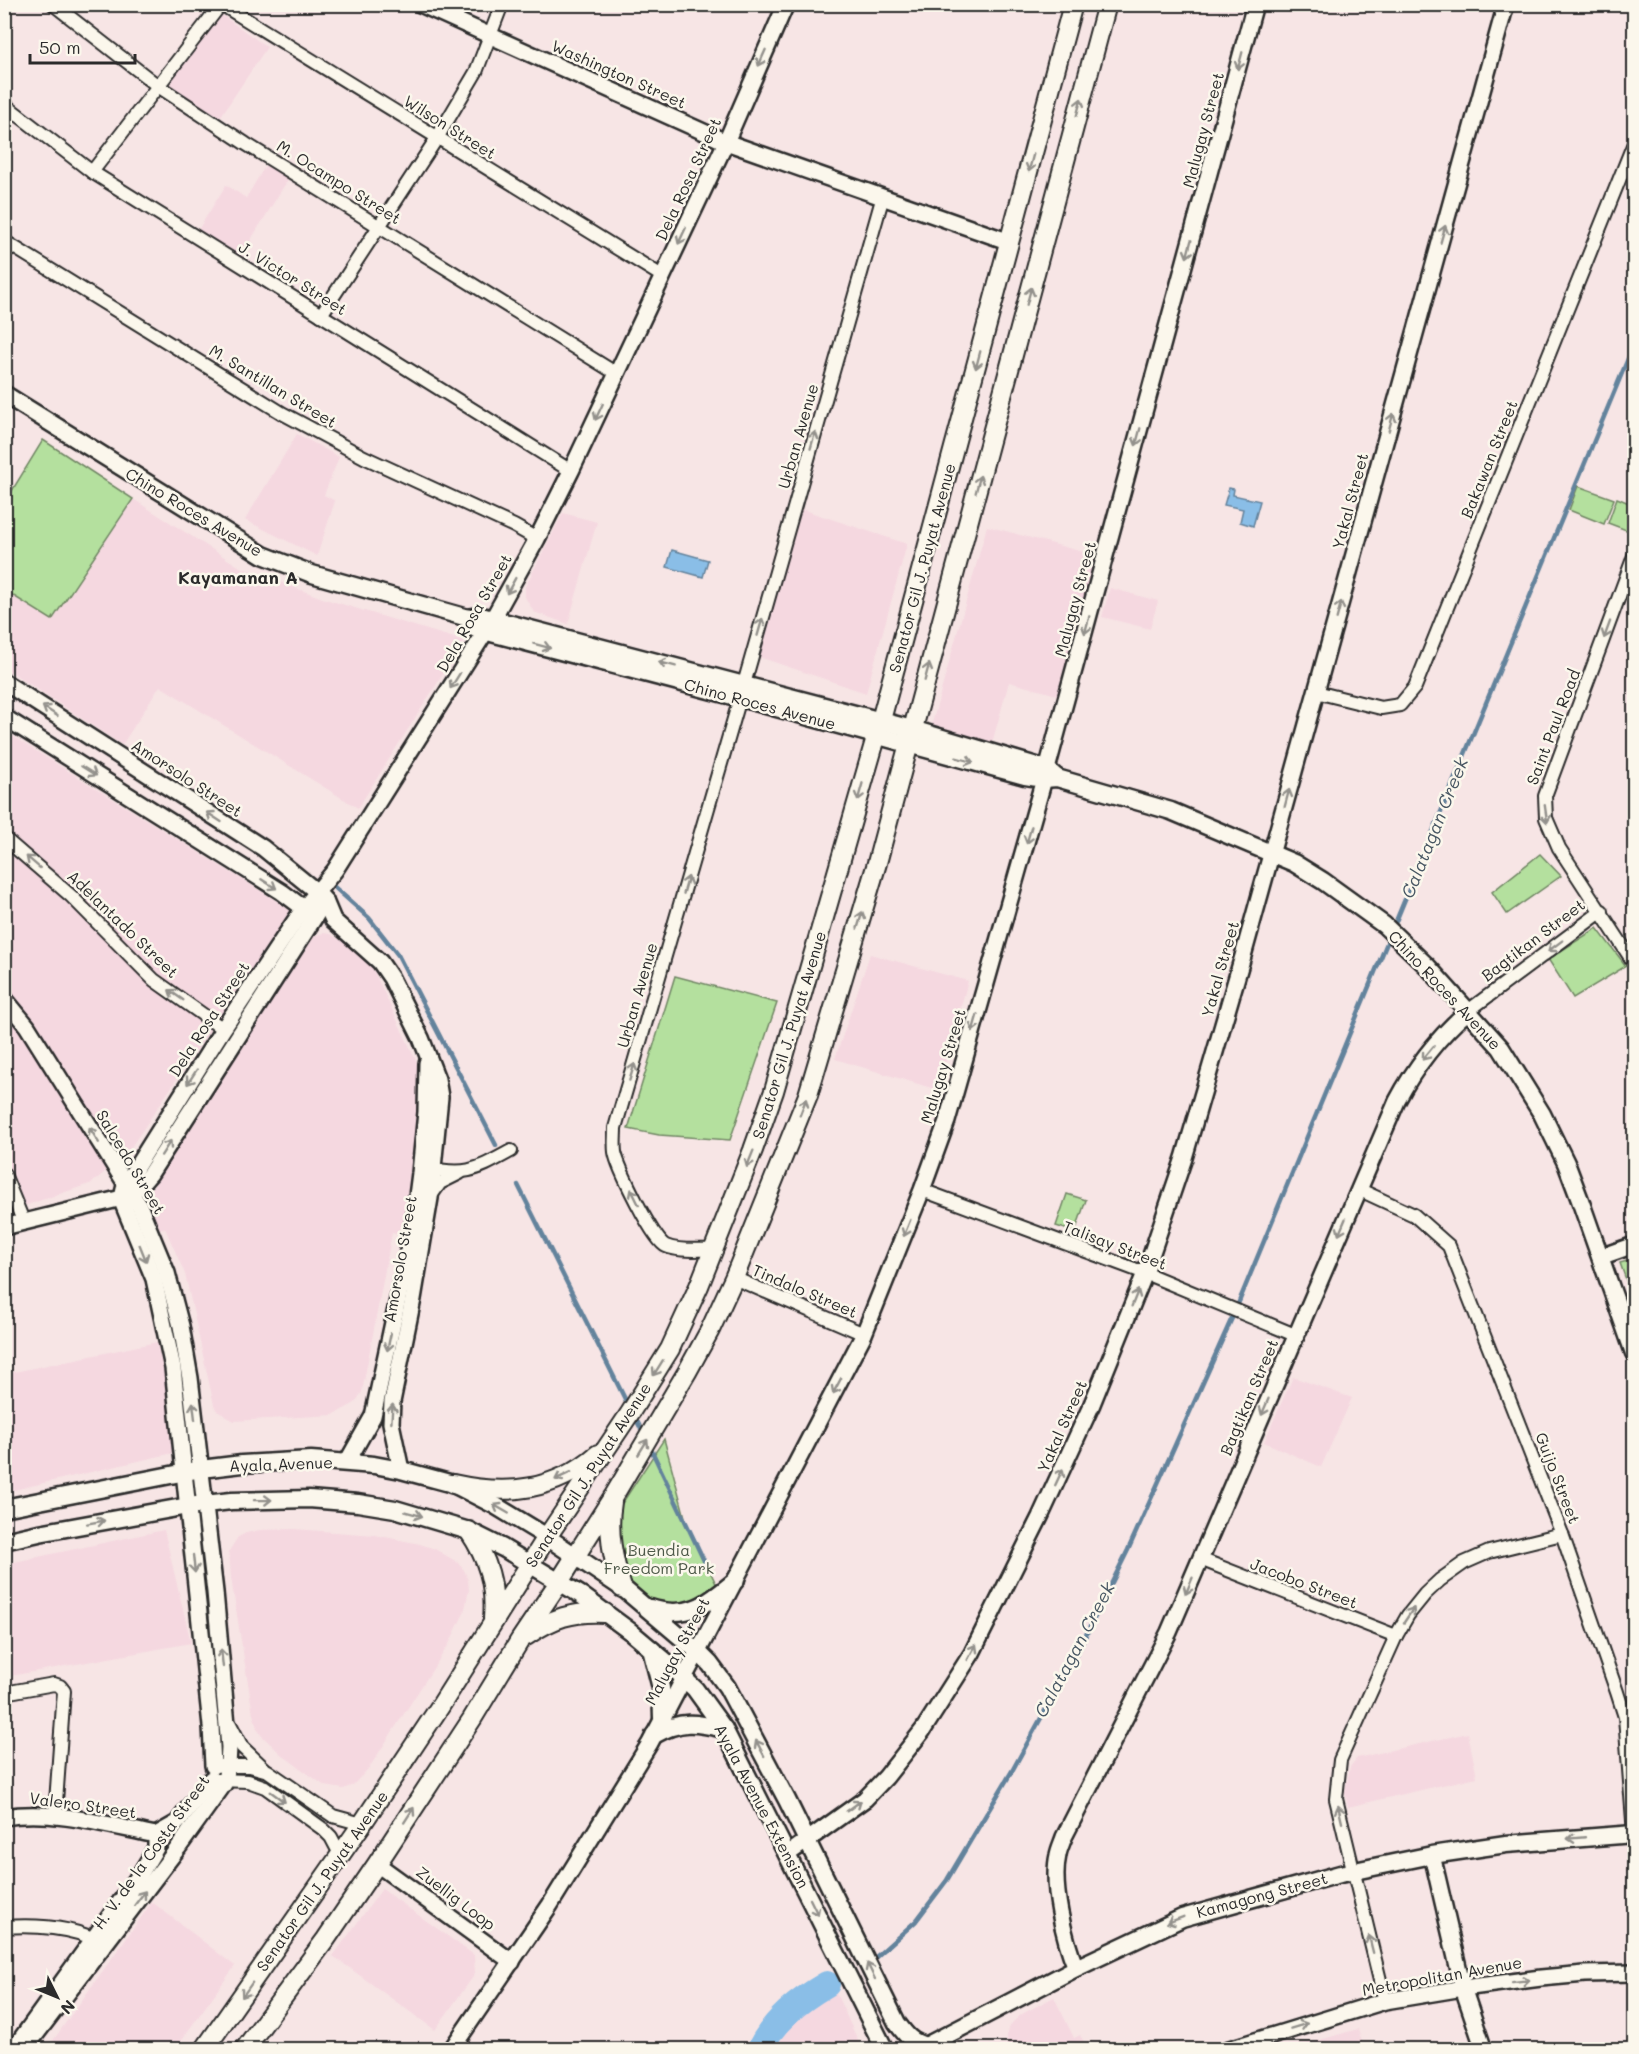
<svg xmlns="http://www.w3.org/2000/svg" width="1639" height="2054" viewBox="0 0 1639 2054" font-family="Mali,sans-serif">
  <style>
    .built { fill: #f5d8e0 }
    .green { fill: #b4e09e; stroke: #708664; stroke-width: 1.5 }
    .water { fill: #8abee7; stroke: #64839c; stroke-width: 1.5 }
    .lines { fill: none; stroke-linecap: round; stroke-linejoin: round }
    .stream { stroke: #64839c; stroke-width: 4.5 }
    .river { stroke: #8abee7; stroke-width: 26 }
    .minor-casing { stroke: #2b2b2b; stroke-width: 16 }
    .tertiary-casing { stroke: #2b2b2b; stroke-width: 20 }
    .secondary-casing { stroke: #2b2b2b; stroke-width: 21 }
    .primary-casing { stroke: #2b2b2b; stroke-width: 22 }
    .minor { stroke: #fbf7ec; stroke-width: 12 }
    .tertiary { stroke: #fbf7ec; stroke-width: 15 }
    .secondary { stroke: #fbf7ec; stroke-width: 16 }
    .primary { stroke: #fbf7ec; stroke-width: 18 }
    .oneway { stroke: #93918c }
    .labels { text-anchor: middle; stroke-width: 5; stroke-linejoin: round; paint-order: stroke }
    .street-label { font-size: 16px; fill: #2b2b2b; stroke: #fbf7ec }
    .park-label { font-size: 16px; fill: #4d5848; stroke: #fbf7ec }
    .neighbourhood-label { font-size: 18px; font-weight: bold; fill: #2b2b2b; stroke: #fbf7ec }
    .water-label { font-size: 18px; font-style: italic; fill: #485763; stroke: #fbf7ec }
  </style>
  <rect width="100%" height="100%" fill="#f7e5e5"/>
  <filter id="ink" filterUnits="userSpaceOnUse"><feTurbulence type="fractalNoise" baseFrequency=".0167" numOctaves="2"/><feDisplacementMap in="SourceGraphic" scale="12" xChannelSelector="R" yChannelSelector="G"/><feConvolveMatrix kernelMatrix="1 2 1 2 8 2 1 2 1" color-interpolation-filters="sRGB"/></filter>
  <g filter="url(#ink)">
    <g class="built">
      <polygon points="219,13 267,47 219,119 165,85"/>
      <polygon points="267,163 289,178 240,257 198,230 226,185 246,198"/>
      <polygon points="297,434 339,457 324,495 335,501 317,556 245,520"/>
      <polygon points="133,499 240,567 325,599 464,641 358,808 160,686 122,745 5,668 4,590 52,620"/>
      <polygon points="801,509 907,544 866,693 759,657"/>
      <polygon points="563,513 597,522 568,624 534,612 525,597 525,587"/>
      <polygon points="987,526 1098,556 1061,696 1009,682 992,743 931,727"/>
      <polygon points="1110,588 1158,601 1150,629 1102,617"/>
      <polygon points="4,731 291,910 127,1153 92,1183 24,1206 5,1211"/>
      <polygon points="323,933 330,934 344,942 372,967 420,1069 425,1103 415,1178 403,1236 392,1233 362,1392 355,1403 333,1415 234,1421 217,1411 214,1405 185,1274 165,1228 155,1229 148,1207 149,1195 171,1154 264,999 311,937"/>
      <polygon points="870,954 968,981 938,1090 835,1059"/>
      <polygon points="157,1342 166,1383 173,1453 5,1492 5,1374"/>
      <polygon points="1293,1377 1352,1398 1321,1467 1264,1442"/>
      <polygon points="294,1529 375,1535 420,1544 435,1549 457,1562 464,1570 468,1580 469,1590 464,1613 449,1644 369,1768 353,1785 343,1789 325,1786 282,1755 261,1735 257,1728 253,1714 231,1578 229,1551 238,1537 246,1533 260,1530"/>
      <polygon points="164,1530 191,1643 5,1677 5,1564"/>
      <polygon points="1468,1733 1477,1777 1348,1807 1345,1793 1350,1767 1357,1758"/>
      <polygon points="382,1889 474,1955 475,1974 435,2030 333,1956"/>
      <polygon points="152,1902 235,1966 175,2049 47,2049"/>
      <polygon points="836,1993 862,2049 775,2049 788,2028 809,2005"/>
      <polygon points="1054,1997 1074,2038 1080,2035 1088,2049 1010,2049 1007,2041 1007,2032 1012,2023 1022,2014"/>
      <polygon points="1358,2029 1364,2049 1300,2049 1299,2046"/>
    </g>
    <g class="green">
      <polygon points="43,440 133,499 52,620 4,590 5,502"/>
      <polygon points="1578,486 1614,499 1604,524 1569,510"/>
      <polygon points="1617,498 1634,505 1634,533 1608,523"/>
      <polygon points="1540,854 1561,876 1507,914 1492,892"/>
      <polygon points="1597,928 1626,966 1573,998 1548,959"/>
      <polygon points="675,976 777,1003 730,1140 659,1135 628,1129"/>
      <polygon points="1067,1194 1086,1200 1075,1232 1056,1226"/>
      <polygon points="1634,1259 1634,1298 1633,1299 1620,1263"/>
      <polygon points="664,1439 686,1521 719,1590 691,1610 662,1612 624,1589 606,1528"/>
    </g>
    <g class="water">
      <polygon points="1229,488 1234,489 1233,495 1260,501 1253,526 1240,522 1243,509 1224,505"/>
      <polygon points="672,550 708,560 703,577 667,567"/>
    </g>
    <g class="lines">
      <g class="stream">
        <polyline points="332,885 369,918 398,955 496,1145"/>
        <polyline points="518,1185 628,1405"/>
        <polyline points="1236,1309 1634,344"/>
        <polyline points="634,1415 644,1435"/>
        <polyline points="649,1445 707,1567"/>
        <polyline points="876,1957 916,1921 947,1880 1012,1771 1081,1645 1128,1550 1232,1318"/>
        <polyline points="827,1984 842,1977"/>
      </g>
      <path class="river" d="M 759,2050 C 774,2020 798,2001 827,1984"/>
      <g class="minor-casing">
        <g id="minor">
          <polyline points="53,4 158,86 246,144 617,374"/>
          <polyline points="4,104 92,172 571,471"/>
          <polyline points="92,172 221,4 662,276"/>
          <polyline points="4,241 282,413 364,457 514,526 537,539"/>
          <polyline points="321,315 437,138 476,72 502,4"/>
          <polyline points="1634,556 1545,796 1546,818 1559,848 1634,963"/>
          <polyline points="744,684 883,196"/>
          <polyline points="1316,692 1381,708 1400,705 1415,687 1634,143"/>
          <polyline points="4,838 71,896 154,980 223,1029"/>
          <polyline points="1468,1011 1602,911"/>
          <path d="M 425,1167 C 466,1177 476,1170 511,1151"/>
          <polyline points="4,1174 24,1223"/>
          <polyline points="1358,1189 1414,1215 1449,1246 1562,1534 1617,1692 1625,1717 1634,1834"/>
          <polyline points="922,1190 1145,1273 1295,1335"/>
          <polyline points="430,1197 440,1183 460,1173"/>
          <path d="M 713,1250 C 699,1249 680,1252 666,1246 C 654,1242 617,1166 615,1152 C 614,1144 615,1136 615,1128 L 740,698"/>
          <polyline points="734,1278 864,1334"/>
          <polyline points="1200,1559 1396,1636"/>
          <polyline points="4,1693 54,1684 60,1686 64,1691 55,1816"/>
          <polyline points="230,1724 242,1747 265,1769"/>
          <polyline points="220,1766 250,1766 268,1771 333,1816 362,1824"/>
          <polyline points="217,1780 248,1781 265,1787 323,1829 331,1837 341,1856"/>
          <path d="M 4,1927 C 34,1925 73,1927 100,1942"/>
          <polyline points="1385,2001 1336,1799 1340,1760 1396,1636 1408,1615 1425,1594 1440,1580 1464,1563 1489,1552 1562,1534"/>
        </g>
      </g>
      <g class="tertiary-casing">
        <g id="tertiary">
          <polyline points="420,4 726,142 1010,242"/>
          <polyline points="4,682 263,848 317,892 325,901 333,920 380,962 391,978 421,1038 437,1079 440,1097 430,1198 413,1299 392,1402 391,1423 401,1470"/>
          <polyline points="4,717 282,892 310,913"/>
          <polyline points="1047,769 1255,4"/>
          <polyline points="4,998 27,1026 139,1205 167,1273 181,1326 190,1378 215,1592 229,1747 228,1766 224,1784 178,1848 24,2050"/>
          <path d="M 4,1227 L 122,1198 C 135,1193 141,1184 150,1174 L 325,901"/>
          <polyline points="1600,1257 1634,1245"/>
          <polyline points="347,1462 373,1416 401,1285 413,1227 420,1173 426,1112 427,1063"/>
          <polyline points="213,1766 211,1726 173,1368 154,1279 123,1204 122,1198 125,1185 223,1029 293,924 304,908 335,870 486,631 537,539 571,471 726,142 786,4"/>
          <path d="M 4,1817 C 54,1809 107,1825 156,1835"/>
          <polyline points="156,1835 177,1823 211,1779"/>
          <polyline points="788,1854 865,1799 886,1777 923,1730 972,1653 1040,1517 1092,1404 1145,1273 1184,1158 1243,956 1506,4"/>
          <polyline points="1432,1855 1463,1988 1484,2050"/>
          <polyline points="377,1864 512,1962"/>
          <path d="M 1076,1968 C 1064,1939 1051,1885 1058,1855 C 1059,1849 1062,1843 1064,1837 L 1169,1632 L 1397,1101 C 1415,1067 1439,1036 1468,1011"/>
          <polyline points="13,2050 141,1873 156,1848 156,1835"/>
          <polyline points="451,2050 550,1905 650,1743 864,1334 922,1190 947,1121 1044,779"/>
          <polyline points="1226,2050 1385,2001 1463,1988 1541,1978 1585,1974 1634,1973"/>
        </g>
      </g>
      <g class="secondary-casing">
        <g id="secondary">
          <polyline points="4,394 263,555 312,574 468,618 481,616 912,729 1047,769 1057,778"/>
          <polyline points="468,618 476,629 740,698 1025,776 1044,779 1057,778 1171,811 1294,863 1323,881 1384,925 1428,967 1501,1048 1542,1114 1566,1163 1580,1200 1634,1353"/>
          <path d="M 4,1508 L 201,1469 L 242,1464 L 311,1460 L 374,1465 L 401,1470 L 453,1484 L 496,1506 L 547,1537 L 624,1589 L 697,1651 L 710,1664 L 727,1687 L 787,1800 L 897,2023 C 906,2035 911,2042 926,2046"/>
          <polyline points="4,1541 39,1533 188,1506 231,1501 309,1499 358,1503 395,1509 469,1531 503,1548 581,1595 631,1632 669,1664 695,1689 724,1729 885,2050"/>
          <path d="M 650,1608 C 688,1620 708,1604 736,1580"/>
          <polyline points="651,1649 661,1688 662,1718"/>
          <path d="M 654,1735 C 681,1720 695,1722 724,1729"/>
          <polyline points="918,2050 1076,1968 1182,1918 1340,1874 1432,1855 1506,1844 1634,1834"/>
        </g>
      </g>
      <g class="primary-casing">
        <g id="primary">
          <path d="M 453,1484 C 507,1496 555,1491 598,1454"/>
          <path d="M 612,1502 C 607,1532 613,1559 622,1588"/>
          <path d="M 469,1531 C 488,1559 496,1585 493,1619"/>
          <path d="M 526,1636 C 553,1618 572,1611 605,1613"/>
          <polyline points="204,2050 362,1824 441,1705 547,1537 630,1413 670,1349 699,1286 753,1150 774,1091 881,720 1073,4"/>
          <polyline points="244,2050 326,1939 377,1864 472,1719 520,1640 559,1582 613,1497 687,1372 710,1330 734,1278 808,1095 877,863 1107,4"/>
        </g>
      </g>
      <use href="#minor" class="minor"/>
      <use href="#tertiary" class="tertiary"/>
      <use href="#secondary" class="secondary"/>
      <use href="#primary" class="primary"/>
    </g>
    <defs><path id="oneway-shaft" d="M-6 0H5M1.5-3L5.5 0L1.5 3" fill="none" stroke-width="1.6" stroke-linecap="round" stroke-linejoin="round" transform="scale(1.5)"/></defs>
    <g class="oneway">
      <use href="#oneway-shaft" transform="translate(762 58) rotate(114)"/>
      <use href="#oneway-shaft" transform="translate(1240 61) rotate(105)"/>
      <use href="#oneway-shaft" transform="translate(1079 107) rotate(-75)"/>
      <use href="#oneway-shaft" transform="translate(1031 163) rotate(105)"/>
      <use href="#oneway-shaft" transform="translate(1443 234) rotate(-74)"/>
      <use href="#oneway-shaft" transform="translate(682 236) rotate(115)"/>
      <use href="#oneway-shaft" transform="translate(1189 249) rotate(105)"/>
      <use href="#oneway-shaft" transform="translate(1029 296) rotate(-75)"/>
      <use href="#oneway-shaft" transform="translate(978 360) rotate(105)"/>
      <use href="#oneway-shaft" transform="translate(599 412) rotate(115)"/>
      <use href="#oneway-shaft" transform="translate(1391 422) rotate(-75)"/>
      <use href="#oneway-shaft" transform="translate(1138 437) rotate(105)"/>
      <use href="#oneway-shaft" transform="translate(813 440) rotate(-74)"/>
      <use href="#oneway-shaft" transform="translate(978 484) rotate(-75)"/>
      <use href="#oneway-shaft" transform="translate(511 586) rotate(119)"/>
      <use href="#oneway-shaft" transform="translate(1339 610) rotate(-75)"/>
      <use href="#oneway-shaft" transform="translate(1087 625) rotate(105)"/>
      <use href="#oneway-shaft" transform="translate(760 627) rotate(-74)"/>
      <use href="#oneway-shaft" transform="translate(1607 630) rotate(110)"/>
      <use href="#oneway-shaft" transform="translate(542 646) rotate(15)"/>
      <use href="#oneway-shaft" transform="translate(667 664) rotate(-165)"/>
      <use href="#oneway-shaft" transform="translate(927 672) rotate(-75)"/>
      <use href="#oneway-shaft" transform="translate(455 681) rotate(122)"/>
      <use href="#oneway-shaft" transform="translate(50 711) rotate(-147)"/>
      <use href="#oneway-shaft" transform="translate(965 760) rotate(15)"/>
      <use href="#oneway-shaft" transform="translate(89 771) rotate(32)"/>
      <use href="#oneway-shaft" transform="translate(860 792) rotate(106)"/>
      <use href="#oneway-shaft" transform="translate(1287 798) rotate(-75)"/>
      <use href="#oneway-shaft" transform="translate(1546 814) rotate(82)"/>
      <use href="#oneway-shaft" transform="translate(214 817) rotate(-147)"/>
      <use href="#oneway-shaft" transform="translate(1029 835) rotate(106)"/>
      <use href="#oneway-shaft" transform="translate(33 862) rotate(-139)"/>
      <use href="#oneway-shaft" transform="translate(269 884) rotate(32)"/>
      <use href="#oneway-shaft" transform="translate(686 885) rotate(-74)"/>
      <use href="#oneway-shaft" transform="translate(860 920) rotate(-73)"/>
      <use href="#oneway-shaft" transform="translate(1555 946) rotate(143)"/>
      <use href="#oneway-shaft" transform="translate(176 995) rotate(-145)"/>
      <use href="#oneway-shaft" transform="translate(975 1023) rotate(106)"/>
      <use href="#oneway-shaft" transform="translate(1428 1053) rotate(129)"/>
      <use href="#oneway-shaft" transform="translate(632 1072) rotate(-73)"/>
      <use href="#oneway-shaft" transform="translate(192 1077) rotate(123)"/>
      <use href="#oneway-shaft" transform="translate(803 1107) rotate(-69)"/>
      <use href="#oneway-shaft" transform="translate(94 1135) rotate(-122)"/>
      <use href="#oneway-shaft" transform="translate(166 1148) rotate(-57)"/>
      <use href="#oneway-shaft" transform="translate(750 1159) rotate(112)"/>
      <use href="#oneway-shaft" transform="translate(635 1197) rotate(-116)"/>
      <use href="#oneway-shaft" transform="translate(1342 1227) rotate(113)"/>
      <use href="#oneway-shaft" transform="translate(907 1228) rotate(112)"/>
      <use href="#oneway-shaft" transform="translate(143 1253) rotate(68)"/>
      <use href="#oneway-shaft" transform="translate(1135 1298) rotate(-68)"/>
      <use href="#oneway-shaft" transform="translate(389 1342) rotate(102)"/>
      <use href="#oneway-shaft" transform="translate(658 1368) rotate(122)"/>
      <use href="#oneway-shaft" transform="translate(837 1386) rotate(118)"/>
      <use href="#oneway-shaft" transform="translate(1265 1407) rotate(113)"/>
      <use href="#oneway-shaft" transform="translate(194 1411) rotate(-97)"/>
      <use href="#oneway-shaft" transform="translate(392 1413) rotate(-86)"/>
      <use href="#oneway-shaft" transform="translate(643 1447) rotate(-59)"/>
      <use href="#oneway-shaft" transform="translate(563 1476) rotate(155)"/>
      <use href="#oneway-shaft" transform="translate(1059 1477) rotate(-65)"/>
      <use href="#oneway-shaft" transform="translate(263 1500) rotate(-1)"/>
      <use href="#oneway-shaft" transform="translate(501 1509) rotate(-150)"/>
      <use href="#oneway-shaft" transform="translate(414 1514) rotate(15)"/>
      <use href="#oneway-shaft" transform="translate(96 1522) rotate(-10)"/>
      <use href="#oneway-shaft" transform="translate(194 1564) rotate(84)"/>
      <use href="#oneway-shaft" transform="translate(1189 1586) rotate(113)"/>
      <use href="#oneway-shaft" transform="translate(1409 1615) rotate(-56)"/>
      <use href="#oneway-shaft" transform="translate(972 1652) rotate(-61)"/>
      <use href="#oneway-shaft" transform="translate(222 1658) rotate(-96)"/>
      <use href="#oneway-shaft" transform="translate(760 1748) rotate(-118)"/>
      <use href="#oneway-shaft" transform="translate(278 1797) rotate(36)"/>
      <use href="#oneway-shaft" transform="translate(854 1806) rotate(-36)"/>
      <use href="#oneway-shaft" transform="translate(1340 1814) rotate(-103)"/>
      <use href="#oneway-shaft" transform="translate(409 1815) rotate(-57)"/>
      <use href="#oneway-shaft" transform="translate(1576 1838) rotate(175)"/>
      <use href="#oneway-shaft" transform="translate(140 1898) rotate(-53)"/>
      <use href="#oneway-shaft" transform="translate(814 1907) rotate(64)"/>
      <use href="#oneway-shaft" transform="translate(1175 1920) rotate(159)"/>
      <use href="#oneway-shaft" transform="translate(1371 1944) rotate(-104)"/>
      <use href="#oneway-shaft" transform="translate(871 1971) rotate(-116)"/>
      <use href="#oneway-shaft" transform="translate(1521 1981) rotate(-7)"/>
      <use href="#oneway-shaft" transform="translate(247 1990) rotate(125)"/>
      <use href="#oneway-shaft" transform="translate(1299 2026) rotate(-17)"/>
    </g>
  </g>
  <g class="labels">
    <g class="street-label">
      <text transform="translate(619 74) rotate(24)" y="6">Washington Street</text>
      <text transform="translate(450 127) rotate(32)" y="6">Wilson Street</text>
      <text transform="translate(1203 130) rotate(-75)" y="6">Malugay Street</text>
      <text transform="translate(688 179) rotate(-65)" y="6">Dela Rosa Street</text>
      <text transform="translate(339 182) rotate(32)" y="6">M. Ocampo Street</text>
      <text transform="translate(293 278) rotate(32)" y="6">J. Victor Street</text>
      <text transform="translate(273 386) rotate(31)" y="6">M. Santillan Street</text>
      <text transform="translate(798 436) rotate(-74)" y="6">Urban Avenue</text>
      <text transform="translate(1489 459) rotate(-68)" y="6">Bakawan Street</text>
      <text transform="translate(1350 501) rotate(-75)" y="6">Yakal Street</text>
      <text transform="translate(194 512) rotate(31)" y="6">Chino Roces Avenue</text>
      <text transform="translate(922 568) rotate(-75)" y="6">Senator Gil J. Puyat Avenue</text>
      <text transform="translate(1075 599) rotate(-75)" y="6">Malugay Street</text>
      <text transform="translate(474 613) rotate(-60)" y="6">Dela Rosa Street</text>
      <text transform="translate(760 704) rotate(15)" y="6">Chino Roces Avenue</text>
      <text transform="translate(1553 727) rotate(-69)" y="6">Saint Paul Road</text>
      <text transform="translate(187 778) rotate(33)" y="6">Amorsolo Street</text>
      <text transform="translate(123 924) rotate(44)" y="6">Adelantado Street</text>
      <text transform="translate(1533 940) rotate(-37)" y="6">Bagtikan Street</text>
      <text transform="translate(1220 969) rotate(-74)" y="6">Yakal Street</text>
      <text transform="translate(1445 990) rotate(47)" y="6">Chino Roces Avenue</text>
      <text transform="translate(637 995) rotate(-74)" y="6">Urban Avenue</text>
      <text transform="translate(209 1019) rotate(-57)" y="6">Dela Rosa Street</text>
      <text transform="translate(789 1035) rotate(-73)" y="6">Senator Gil J. Puyat Avenue</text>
      <text transform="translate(943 1066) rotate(-73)" y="6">Malugay Street</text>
      <text transform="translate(131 1162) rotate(59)" y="6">Salcedo Street</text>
      <text transform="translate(1115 1245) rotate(21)" y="6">Talisay Street</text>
      <text transform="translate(400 1259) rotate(-80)" y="6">Amorsolo Street</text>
      <text transform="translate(805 1291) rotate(23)" y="6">Tindalo Street</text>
      <text transform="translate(1249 1397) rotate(-67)" y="6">Bagtikan Street</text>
      <text transform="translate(1062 1426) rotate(-66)" y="6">Yakal Street</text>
      <text transform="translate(281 1464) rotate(-2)" y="6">Ayala Avenue</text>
      <text transform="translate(588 1475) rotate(-57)" y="6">Senator Gil J. Puyat Avenue</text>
      <text transform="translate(1558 1478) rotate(69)" y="6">Guijo Street</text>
      <text transform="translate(1304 1583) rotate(21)" y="6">Jacobo Street</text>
      <text transform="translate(677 1651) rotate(-62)" y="6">Malugay Street</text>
      <text transform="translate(83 1805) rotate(8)" y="6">Valero Street</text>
      <text transform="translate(762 1806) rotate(62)" y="6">Ayala Avenue Extension</text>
      <text transform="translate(151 1852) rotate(-54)" y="6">H. V. de la Costa Street</text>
      <text transform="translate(322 1881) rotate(-55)" y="6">Senator Gil J. Puyat Avenue</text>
      <text transform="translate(1262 1895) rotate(-15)" y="6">Kamagong Street</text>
      <text transform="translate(456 1898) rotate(37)" y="6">Zuellig Loop</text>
      <text transform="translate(1442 1976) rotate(-10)" y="6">Metropolitan Avenue</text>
    </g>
    <g class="park-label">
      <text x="659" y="1556">Buendia<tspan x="659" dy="18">Freedom Park</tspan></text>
    </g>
    <g class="neighbourhood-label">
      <text x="238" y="584">Kayamanan A</text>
    </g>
    <g class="water-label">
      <text transform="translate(1435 828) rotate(-68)" y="6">Calatagan Creek</text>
      <text transform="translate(1075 1650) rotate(-62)" y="6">Calatagan Creek</text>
    </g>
  </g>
  <rect width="1639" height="2054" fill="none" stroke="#fbf7ec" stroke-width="24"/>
  <rect x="12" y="12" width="1615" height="2030" fill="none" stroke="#2b2b2b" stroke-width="2" filter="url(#ink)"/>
  <g transform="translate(57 1997) rotate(133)" stroke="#fbf7ec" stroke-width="4.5" paint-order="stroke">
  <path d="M0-4.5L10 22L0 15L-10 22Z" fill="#2b2b2b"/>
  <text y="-9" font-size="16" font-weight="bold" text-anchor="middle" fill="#2b2b2b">N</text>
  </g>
  <path d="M30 54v9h105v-9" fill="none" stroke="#2b2b2b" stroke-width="3"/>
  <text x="39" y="54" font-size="18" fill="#2b2b2b" stroke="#fbf7ec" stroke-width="4.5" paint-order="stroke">50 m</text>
</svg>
